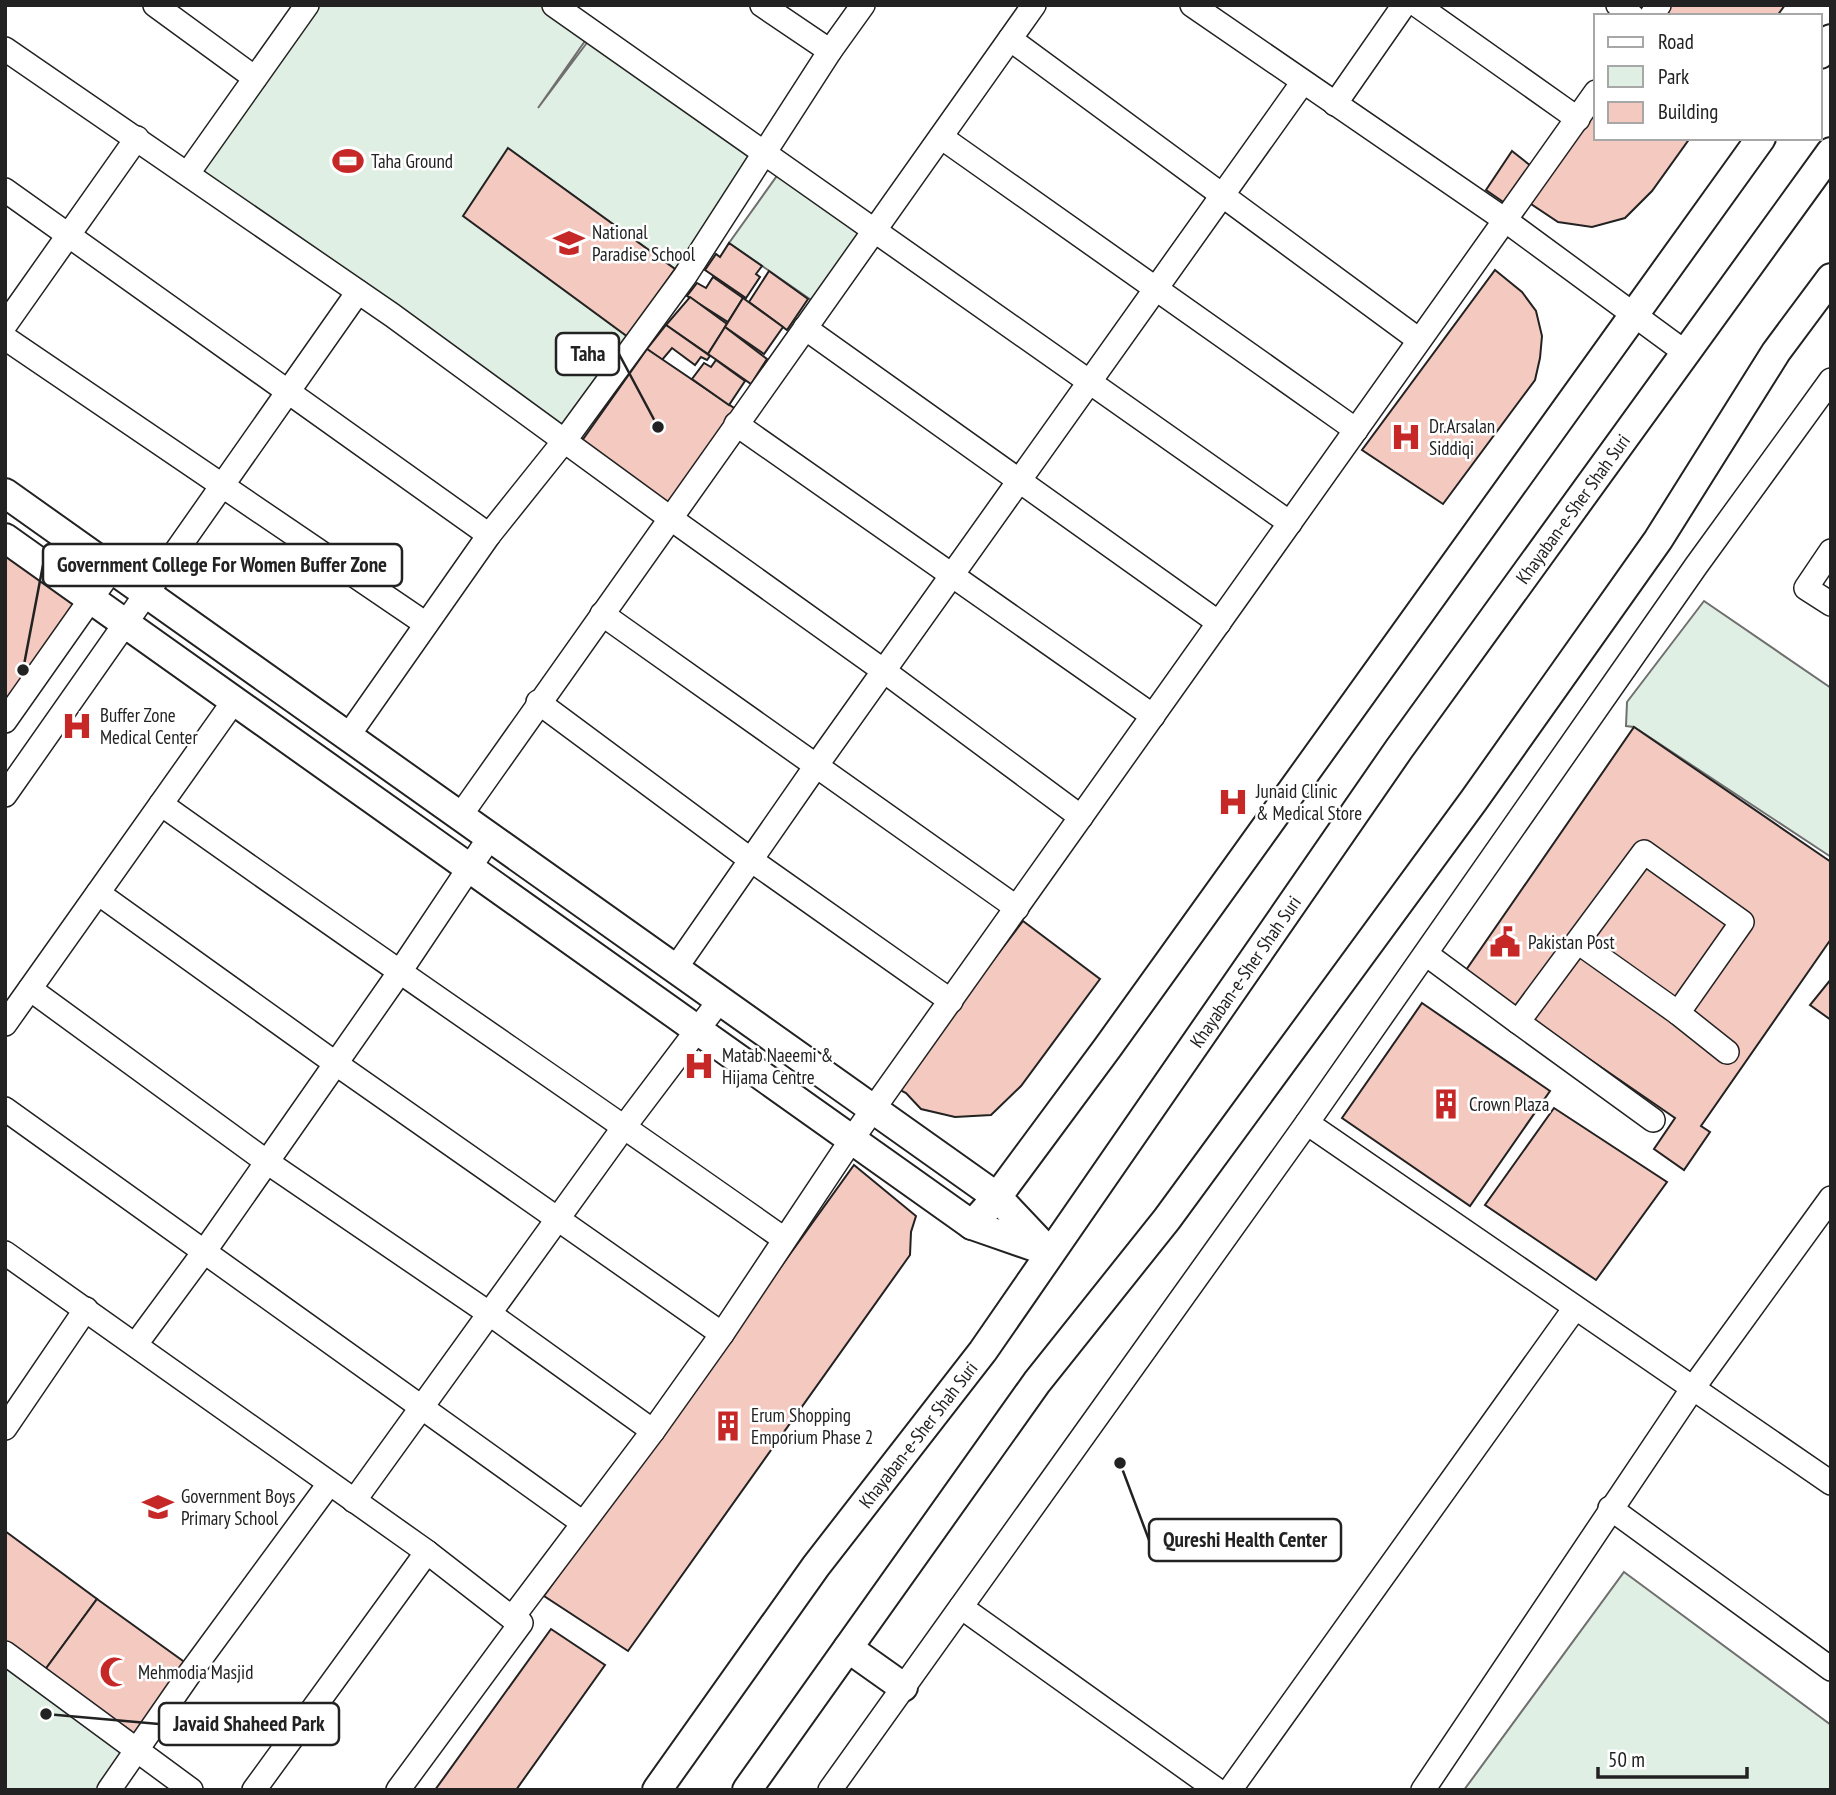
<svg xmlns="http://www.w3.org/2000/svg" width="1836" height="1795" viewBox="0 0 1836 1795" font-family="'PT Sans Narrow',sans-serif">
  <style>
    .green { fill: #e0efe3; stroke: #6f6f6f; stroke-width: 2 }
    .building { fill: #f3c9c0; stroke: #222; stroke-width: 2 }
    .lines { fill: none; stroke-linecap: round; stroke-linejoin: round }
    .minor-casing { stroke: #222; stroke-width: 26 }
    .major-casing { stroke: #222; stroke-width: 32 }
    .minor { stroke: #fff; stroke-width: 23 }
    .major { stroke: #fff; stroke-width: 28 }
    .labels { text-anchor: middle; stroke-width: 5; stroke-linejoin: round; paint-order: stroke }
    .poi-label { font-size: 19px; fill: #222; stroke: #fff; text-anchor: start }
    .street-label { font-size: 19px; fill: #222; stroke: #fff }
    .leader { fill: none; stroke: #222; stroke-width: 2.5 }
    .callout-dot { fill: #222; stroke: #fff; stroke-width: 2.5 }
    .callout { fill: #fff; stroke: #222; stroke-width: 2.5 }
    .callout-label { font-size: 21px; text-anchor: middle; font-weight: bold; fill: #222 }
  </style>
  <rect width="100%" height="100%" fill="#fff"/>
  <g class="green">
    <polygon points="307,5 555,5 592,31 538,108 589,40 753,155 675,269 509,149 628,337 558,436 188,173"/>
    <polygon points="779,173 867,234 817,304 729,243"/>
    <polygon points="1704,601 1831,688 1831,857 1634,727 1626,726 1627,702"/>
    <polygon points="1624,1572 1831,1725 1831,1790 1464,1790"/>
    <polygon points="5,1654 136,1750 109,1790 5,1790"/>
  </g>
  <g class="building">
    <polygon points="1671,5 1785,5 1777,16 1663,16"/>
    <polygon points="1596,108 1596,138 1690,138 1652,191 1625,218 1592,227 1558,222 1528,202"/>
    <polygon points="508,148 675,269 628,337 463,216"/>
    <polygon points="1512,151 1536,170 1509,206 1486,190"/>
    <polygon points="729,243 762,266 756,274 760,277 746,298 705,270 716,254 720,257"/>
    <polygon points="1495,270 1522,292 1536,311 1542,336 1540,358 1535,380 1443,504 1362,450"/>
    <polygon points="769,271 808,299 787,330 749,302"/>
    <polygon points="713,277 743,298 728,322 687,296 697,283 706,288"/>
    <polygon points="690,297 727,324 708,354 666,325"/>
    <polygon points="743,298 783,327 764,354 725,327"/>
    <polygon points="666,325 710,356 707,360 701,357 695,365 672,348 662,360 647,349"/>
    <polygon points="725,327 767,359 751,384 708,354"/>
    <polygon points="647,349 737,410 666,506 579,445"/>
    <polygon points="716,360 745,381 729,405 692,379 704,363 711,367"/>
    <polygon points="5,538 91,598 5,721"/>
    <polygon points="1634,727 1831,862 1831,939 1701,1126 1710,1132 1684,1170 1654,1149 1675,1118 1464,973"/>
    <polygon points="1023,921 1100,979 1021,1086 991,1115 955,1117 921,1109 906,1093 896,1088"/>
    <polygon points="1831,979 1831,1020 1810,1005"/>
    <polygon points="1422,1003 1550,1091 1470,1206 1342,1118"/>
    <polygon points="1554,1108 1667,1182 1596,1280 1485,1205"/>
    <polygon points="854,1165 916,1216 911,1232 910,1255 628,1651 544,1596"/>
    <polygon points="5,1531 97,1599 39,1678 5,1653"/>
    <polygon points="97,1599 190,1666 136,1750 39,1678"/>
    <polygon points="551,1629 605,1665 516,1790 435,1790"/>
  </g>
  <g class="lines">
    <g class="minor-casing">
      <g id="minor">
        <polyline points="155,5 255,78"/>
        <polyline points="554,5 1290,523"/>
        <polyline points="762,5 830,51"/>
        <polyline points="1192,5 1505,220 1686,353"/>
        <polyline points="1417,5 1578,119"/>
        <polyline points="1618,5 1632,16"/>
        <polyline points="1651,16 1659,5"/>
        <polyline points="1010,39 1419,340"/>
        <polyline points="5,49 392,315 670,518 884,671 1081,817"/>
        <polyline points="1335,104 1404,5"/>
        <polyline points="941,137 1356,430"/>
        <polyline points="188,173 307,5"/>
        <polyline points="5,190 489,535"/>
        <polyline points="5,325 137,138"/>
        <polyline points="805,328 1219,623"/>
        <polyline points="5,338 426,624"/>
        <polyline points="736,424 1153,716"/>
        <polyline points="1831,551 1806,588 1831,604"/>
        <polyline points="602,614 1017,908"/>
        <polyline points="538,702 751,860 951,1001"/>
        <polyline points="5,721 112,569"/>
        <polyline points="348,736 489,535 565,440 685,276 830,51 863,5"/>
        <polyline points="5,795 358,292"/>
        <path d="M 161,804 C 367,951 577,1093 784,1239"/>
        <polyline points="460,816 1034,5"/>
        <polyline points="98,893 335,1063 722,1334"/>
        <polyline points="1578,942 1678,1013"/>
        <polyline points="1426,954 1518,1022 1644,852 1742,922 1678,1013 1727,1052"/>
        <polyline points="675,969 816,766 1303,82"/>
        <polyline points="30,989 267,1162 490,1314 653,1431"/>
        <polyline points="1518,1022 1653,1120"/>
        <polyline points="5,1024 234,701"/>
        <polyline points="5,1109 583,1523"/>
        <polyline points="1307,1123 1831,1483"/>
        <polyline points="5,1253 427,1552 512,1618 521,1623 398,1790"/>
        <polyline points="136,1344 204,1252 399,973 490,837"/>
        <polyline points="5,1428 86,1309"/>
        <polyline points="354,1501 624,1127 720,1000"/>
        <polyline points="1610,1508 1831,1669"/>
        <polyline points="961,1607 1217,1790"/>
        <polyline points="512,1618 653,1431 722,1334 852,1139 1596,92"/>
        <polyline points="5,1653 191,1790"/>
        <polyline points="109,1790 190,1673 329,1484"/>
        <polyline points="254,1790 427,1552"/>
        <polyline points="830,1790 1307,1123 1696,566 1831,380"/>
        <polyline points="1230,1790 1575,1308"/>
        <polyline points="1423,1790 1693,1388 1831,1198"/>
      </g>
    </g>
    <g class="major-casing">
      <g id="major">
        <polyline points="1820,54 1831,39"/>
        <polyline points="5,493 997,1197 1050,1253"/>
        <polyline points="5,538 972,1225 1044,1250"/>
        <polyline points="972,1225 997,1197 1108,1047 1761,138"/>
        <polyline points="848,1648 903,1687"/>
        <path id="s1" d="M 657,1790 L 816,1566 L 983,1351 L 1399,749 L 1831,152"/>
        <polyline points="747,1790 1037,1382 1167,1219 1474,800 1658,540 1776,352 1831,278"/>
      </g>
    </g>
    <use href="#minor" class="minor"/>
    <use href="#major" class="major"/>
  </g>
  <defs>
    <g id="stadium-bare" transform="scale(2.415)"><path d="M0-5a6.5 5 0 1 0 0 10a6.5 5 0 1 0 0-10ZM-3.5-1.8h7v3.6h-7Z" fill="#c62828" stroke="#fff" stroke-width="2.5" paint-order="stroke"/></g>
    <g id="school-bare" transform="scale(2.415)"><path d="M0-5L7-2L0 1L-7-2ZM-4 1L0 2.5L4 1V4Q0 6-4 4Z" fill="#c62828" stroke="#fff" stroke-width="2.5" paint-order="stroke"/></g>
    <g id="hospital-bare" transform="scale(2.415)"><path d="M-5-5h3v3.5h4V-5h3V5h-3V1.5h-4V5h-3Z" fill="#c62828" stroke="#fff" stroke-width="2.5" paint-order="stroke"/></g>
    <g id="civic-bare" transform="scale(2.415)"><path d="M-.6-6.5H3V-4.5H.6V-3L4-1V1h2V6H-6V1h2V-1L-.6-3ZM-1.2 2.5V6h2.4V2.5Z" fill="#c62828" stroke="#fff" stroke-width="2.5" paint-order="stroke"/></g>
    <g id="building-bare" transform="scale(2.415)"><path d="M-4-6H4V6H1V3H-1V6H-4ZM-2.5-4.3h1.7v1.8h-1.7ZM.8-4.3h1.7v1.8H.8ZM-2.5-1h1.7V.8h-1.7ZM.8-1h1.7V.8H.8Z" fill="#c62828" stroke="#fff" stroke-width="2.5" paint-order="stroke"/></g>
    <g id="mosque-bare" transform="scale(2.415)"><path d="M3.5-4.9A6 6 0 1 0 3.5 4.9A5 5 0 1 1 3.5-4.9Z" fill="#c62828" stroke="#fff" stroke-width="2.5" paint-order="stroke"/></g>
  </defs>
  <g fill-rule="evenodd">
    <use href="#stadium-bare" x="348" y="161"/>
    <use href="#school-bare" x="569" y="243"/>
    <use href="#hospital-bare" x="1406" y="437"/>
    <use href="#hospital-bare" x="77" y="726"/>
    <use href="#hospital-bare" x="1233" y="802"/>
    <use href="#civic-bare" x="1505" y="942"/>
    <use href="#hospital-bare" x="699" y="1066"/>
    <use href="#building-bare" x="1446" y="1104"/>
    <use href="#building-bare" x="728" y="1426"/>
    <use href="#school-bare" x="158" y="1507"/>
    <use href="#mosque-bare" x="115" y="1672"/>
  </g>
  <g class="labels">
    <g class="poi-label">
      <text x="371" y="168">Taha Ground</text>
      <text x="592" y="239">National<tspan x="592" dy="22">Paradise School</tspan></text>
      <text x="1429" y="433">Dr.Arsalan<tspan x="1429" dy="22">Siddiqi</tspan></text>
      <text x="100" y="722">Buffer Zone<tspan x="100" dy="22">Medical Center</tspan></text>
      <text x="1256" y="798">Junaid Clinic<tspan x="1256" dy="22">&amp; Medical Store</tspan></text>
      <text x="1528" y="949">Pakistan Post</text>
      <text x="722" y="1062">Matab Naeemi &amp;<tspan x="722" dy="22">Hijama Centre</tspan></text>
      <text x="1469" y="1111">Crown Plaza</text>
      <text x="751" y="1422">Erum Shopping<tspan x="751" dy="22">Emporium Phase 2</tspan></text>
      <text x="181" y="1503">Government Boys<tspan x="181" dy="22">Primary School</tspan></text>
      <text x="138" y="1679">Mehmodia Masjid</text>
    </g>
    <g class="street-label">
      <text dy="7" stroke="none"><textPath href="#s1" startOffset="1575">Khayaban-e-Sher Shah Suri</textPath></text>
      <text dy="7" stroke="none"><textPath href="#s1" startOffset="1008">Khayaban-e-Sher Shah Suri</textPath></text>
      <text dy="7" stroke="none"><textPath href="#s1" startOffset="441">Khayaban-e-Sher Shah Suri</textPath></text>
    </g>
  </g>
  <path class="leader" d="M658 427L619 354M23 670L43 565M1120 1463L1149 1540M46 1714L159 1724"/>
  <g class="callout-dot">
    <circle cx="658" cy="427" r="7"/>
    <circle cx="23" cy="670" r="7"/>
    <circle cx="1120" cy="1463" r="7"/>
    <circle cx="46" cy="1714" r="7"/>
  </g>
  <g class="callout">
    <rect x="556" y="333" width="63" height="42" rx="7"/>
    <rect x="43" y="544" width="359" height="42" rx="7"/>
    <rect x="1149" y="1519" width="192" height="42" rx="7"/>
    <rect x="159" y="1703" width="180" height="42" rx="7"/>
  </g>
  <g class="callout-label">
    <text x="588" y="361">Taha</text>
    <text x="222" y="572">Government College For Women Buffer Zone</text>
    <text x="1245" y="1547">Qureshi Health Center</text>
    <text x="249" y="1731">Javaid Shaheed Park</text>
  </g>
  <rect width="1836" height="1795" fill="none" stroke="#222222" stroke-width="14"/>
  <rect x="1594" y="14" width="228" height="126" fill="#ffffff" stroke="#a7a7a7" stroke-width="2"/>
  <rect x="1608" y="37" width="35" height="10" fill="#ffffff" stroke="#a7a7a7" stroke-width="2"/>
  <text x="1658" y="49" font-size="21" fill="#222222">Road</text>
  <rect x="1608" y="66" width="35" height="21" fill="#e0efe3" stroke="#a7a7a7" stroke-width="2"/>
  <text x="1658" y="84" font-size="21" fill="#222222">Park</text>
  <rect x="1608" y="102" width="35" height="21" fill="#f3c9c0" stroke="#a7a7a7" stroke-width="2"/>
  <text x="1658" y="119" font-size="21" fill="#222222">Building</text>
  <path d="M1598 1767v10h149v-10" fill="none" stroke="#222222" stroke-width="3.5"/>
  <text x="1608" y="1767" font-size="21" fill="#222222" stroke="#ffffff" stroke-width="5" paint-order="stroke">50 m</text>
</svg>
